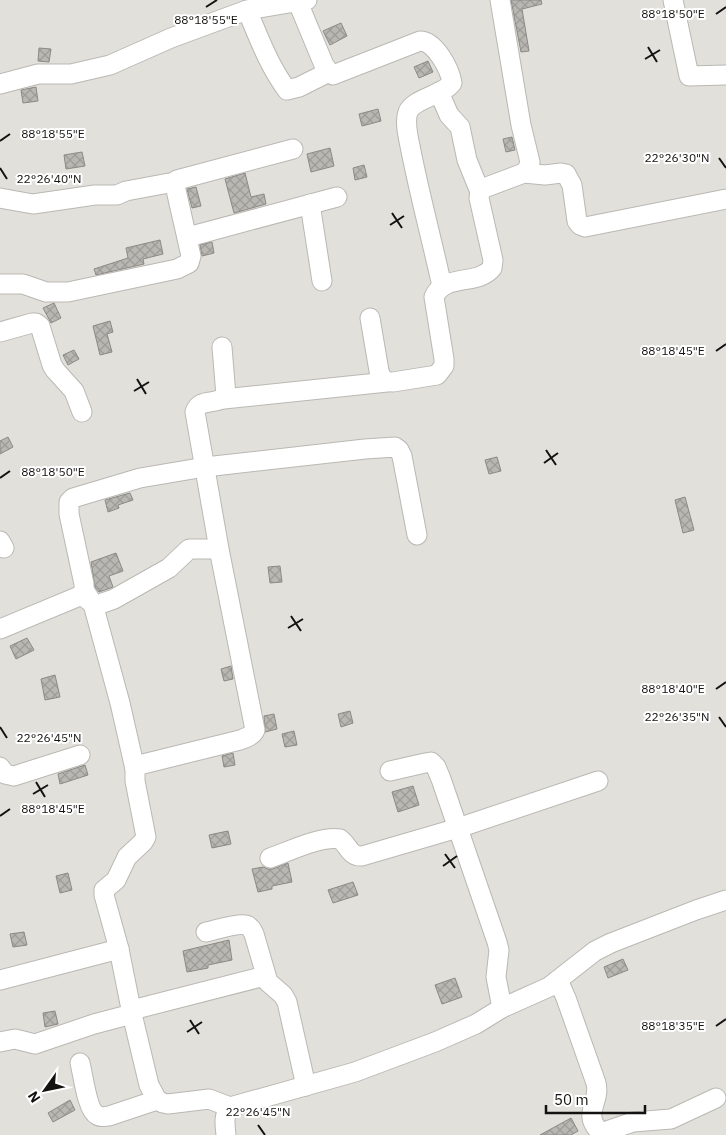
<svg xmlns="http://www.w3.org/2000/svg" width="726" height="1135" viewBox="0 0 726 1135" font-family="'IBM Plex Sans',sans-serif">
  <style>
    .building { fill: url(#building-cross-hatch); stroke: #8c8a85 }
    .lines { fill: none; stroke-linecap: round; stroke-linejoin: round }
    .minor-casing { stroke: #bab8b3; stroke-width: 21 }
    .minor { stroke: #fff; stroke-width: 19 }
    .ticks { fill: none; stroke: #131210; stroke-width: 2 }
    .ticks-label { font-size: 12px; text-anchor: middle; fill: #131210; stroke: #fff; stroke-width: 4; stroke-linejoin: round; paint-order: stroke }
  </style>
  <defs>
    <pattern id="building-cross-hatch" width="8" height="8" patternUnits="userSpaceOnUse" patternTransform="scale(1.25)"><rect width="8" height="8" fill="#b9b7b2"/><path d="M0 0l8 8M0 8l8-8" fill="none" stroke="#9e9c98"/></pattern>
  </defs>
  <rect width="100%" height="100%" fill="#e2e0db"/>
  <g class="building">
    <polygon points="511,0 541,0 542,4 522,9 529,51 521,52"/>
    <polygon points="341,23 347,36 330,45 323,31"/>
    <polygon points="39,48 51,49 49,62 38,61"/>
    <polygon points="428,61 433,72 419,78 414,67"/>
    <polygon points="36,87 38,101 23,103 21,90"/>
    <polygon points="378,109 381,121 362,126 359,114"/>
    <polygon points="512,137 515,150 506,152 503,139"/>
    <polygon points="330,148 334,166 311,172 307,154"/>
    <polygon points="82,152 85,166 66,169 64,155"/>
    <polygon points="364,165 367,177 355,180 353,168"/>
    <polygon points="245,173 251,197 264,194 266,204 234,213 225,179"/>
    <polygon points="196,187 201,206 192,208 187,189"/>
    <polygon points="160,240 163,254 143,259 144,264 96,275 94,269 128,258 126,248"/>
    <polygon points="212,242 214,253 202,256 200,245"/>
    <polygon points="54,303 61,318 51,323 43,308"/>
    <polygon points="110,321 113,332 107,334 112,352 100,355 93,326"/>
    <polygon points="74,350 79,359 68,365 63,355"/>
    <polygon points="8,437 13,447 0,454 0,441"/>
    <polygon points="497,457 501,471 489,474 485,460"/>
    <polygon points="130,493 133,500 118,505 119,508 108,512 105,500"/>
    <polygon points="685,497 694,530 683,533 675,500"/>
    <polygon points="116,553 123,571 109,576 113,587 99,592 95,587 91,562"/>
    <polygon points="280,566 282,582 270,583 268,567"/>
    <polygon points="27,638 34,650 16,659 10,646"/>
    <polygon points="231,666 233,679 224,681 221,669"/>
    <polygon points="55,675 60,697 45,700 41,679"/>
    <polygon points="350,711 353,723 341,727 338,714"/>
    <polygon points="274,714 277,729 265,732 264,716"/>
    <polygon points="294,731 297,745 285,747 282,734"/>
    <polygon points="233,753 235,765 224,767 222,756"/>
    <polygon points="85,765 88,775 60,784 58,774"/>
    <polygon points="413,786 419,805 398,812 392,792"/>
    <polygon points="228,831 231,844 212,848 209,835"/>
    <polygon points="288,863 292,882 272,886 272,889 258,892 252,869 263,867 268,869 273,869"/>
    <polygon points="68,873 72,890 60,893 56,876"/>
    <polygon points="353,882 358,895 333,903 328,890"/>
    <polygon points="24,932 27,945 13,947 10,934"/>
    <polygon points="229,940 232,960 208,965 208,968 187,972 183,951"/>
    <polygon points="623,959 628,970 608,978 604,967"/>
    <polygon points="455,978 462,997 442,1004 435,985"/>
    <polygon points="55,1011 58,1024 45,1027 43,1013"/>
    <polygon points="70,1100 75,1110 53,1122 48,1113"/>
    <polygon points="571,1118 578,1131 571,1135 540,1135"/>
  </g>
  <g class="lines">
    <g class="minor-casing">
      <g id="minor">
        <path d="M 297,0 L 324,65 L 329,72 L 333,75 L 420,41 C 435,41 450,69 452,83 C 443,95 413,99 408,112 C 404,123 409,140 411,151 C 420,196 432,241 442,286"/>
        <polyline points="673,0 689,76 726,75"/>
        <path d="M 247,10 C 259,38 269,66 287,90 L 299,87 L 329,72"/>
        <polyline points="0,84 38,74 71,74 110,65 171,38 247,10 307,0"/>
        <polyline points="439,92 449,115 460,127 467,160 480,192"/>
        <polyline points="524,173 545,175 561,173 566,174 572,185 577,221 580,225 585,227 726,199"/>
        <polyline points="0,198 33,204 95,195 117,195 126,191 169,183 175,184"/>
        <polyline points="310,204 322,281"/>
        <polyline points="188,237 337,197"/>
        <polyline points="0,284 23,284 46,292 68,292 177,269 189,263 191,256 176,190 175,184 177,180 293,149"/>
        <path d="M 370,318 L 379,371 C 382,379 384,382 393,382 L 437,375 L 444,366 L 444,359 L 434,297 C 444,273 478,286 492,268 L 493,260 L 479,198 L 480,192 L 484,188 L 524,173 L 528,168 L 530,162 L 521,125 L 500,0"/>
        <polyline points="0,332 32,323 36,323 40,326 52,365 55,370 74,391 82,412"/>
        <path d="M 222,347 L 226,396 C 216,406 200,397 195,412 L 219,549 L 255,730 C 252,736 246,738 240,740 L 139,765 L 135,769 L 135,781 L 146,837 L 143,842 L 127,857 L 116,880 L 104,890 L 104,895 L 119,949 L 132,1014 L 149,1085 L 157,1100 L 163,1103 L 168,1104 L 209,1099 L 230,1107"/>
        <polyline points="224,399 387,382"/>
        <polyline points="0,541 4,548"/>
        <polyline points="84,590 93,604 120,703 135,769"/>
        <polyline points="84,597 93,604 100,604 114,599 169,568 189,549 219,549"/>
        <polyline points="0,629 82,595 84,590 84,584 69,514 69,502 73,498 140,478 205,467 365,449 395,447 399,450 402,456 417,535"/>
        <polyline points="0,767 5,774 14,776 80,755"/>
        <polyline points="390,771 425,763 431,762 436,767 441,779 497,942 499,950 496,977 502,1008"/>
        <path d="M 270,858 C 290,851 320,836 340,839 C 349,846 350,857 362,856 L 458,828 L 598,781"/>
        <path d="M 206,932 C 215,930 237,923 246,925 C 250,926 252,930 254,934 L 268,982 L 283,995 L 287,1002 L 306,1086"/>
        <polyline points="0,980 119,949"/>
        <path d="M 558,980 L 566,998 L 596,1083 C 601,1103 582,1112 599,1131 L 604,1132 L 633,1122 L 671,1119 L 716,1098"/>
        <polyline points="0,1042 15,1039 35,1044 94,1024 132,1014 136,1009 265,976"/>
        <path d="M 80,1063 C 83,1074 87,1110 97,1115 C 101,1118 105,1116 109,1116 L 157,1100"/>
        <path d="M 226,1135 C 225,1124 223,1116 230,1107 L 355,1072 L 435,1042 L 476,1024 L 502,1008 L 549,987 L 595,951 L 611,943 L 696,910 L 726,900"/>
      </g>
    </g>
    <use href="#minor" class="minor"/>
  </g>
  <path class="ticks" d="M 206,7 L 217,0M 716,14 L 726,7M 648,47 L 657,62M 645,59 L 660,50M 0,141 L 10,134M 719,158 L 726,168M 0,168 L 7,179M 392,213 L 402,228M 390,225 L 404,216M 716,351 L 726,344M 137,379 L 146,394M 134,391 L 149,382M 546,450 L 556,465M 544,463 L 558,453M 0,478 L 10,471M 291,616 L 301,631M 288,628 L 303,619M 716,689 L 726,682M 719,717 L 726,727M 0,727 L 7,738M 36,782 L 45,797M 33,794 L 48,785M 0,816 L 10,809M 445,854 L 455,868M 443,866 L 457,856M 190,1020 L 199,1034M 716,1026 L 726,1019M 187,1032 L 202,1022M 258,1125 L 265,1135"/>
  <g class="ticks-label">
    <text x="673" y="18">88°18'50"E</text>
    <text x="206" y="24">88°18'55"E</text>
    <text x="53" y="138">88°18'55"E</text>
    <text x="677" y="162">22°26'30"N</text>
    <text x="49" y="183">22°26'40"N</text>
    <text x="673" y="355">88°18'45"E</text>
    <text x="53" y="476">88°18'50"E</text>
    <text x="673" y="693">88°18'40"E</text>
    <text x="677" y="721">22°26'35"N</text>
    <text x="49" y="742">22°26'45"N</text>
    <text x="53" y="813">88°18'45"E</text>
    <text x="673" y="1030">88°18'35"E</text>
    <text x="258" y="1116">22°26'45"N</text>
  </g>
  <g transform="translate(45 1090) rotate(237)" stroke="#ffffff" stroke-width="4" paint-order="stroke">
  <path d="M0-4L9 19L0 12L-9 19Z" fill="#131210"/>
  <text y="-8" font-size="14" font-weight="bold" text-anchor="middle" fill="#131210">N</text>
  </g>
  <path d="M546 1105v8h99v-8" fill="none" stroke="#131210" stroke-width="2.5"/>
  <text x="554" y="1105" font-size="15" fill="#131210" stroke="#ffffff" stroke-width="4" paint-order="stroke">50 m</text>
</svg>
